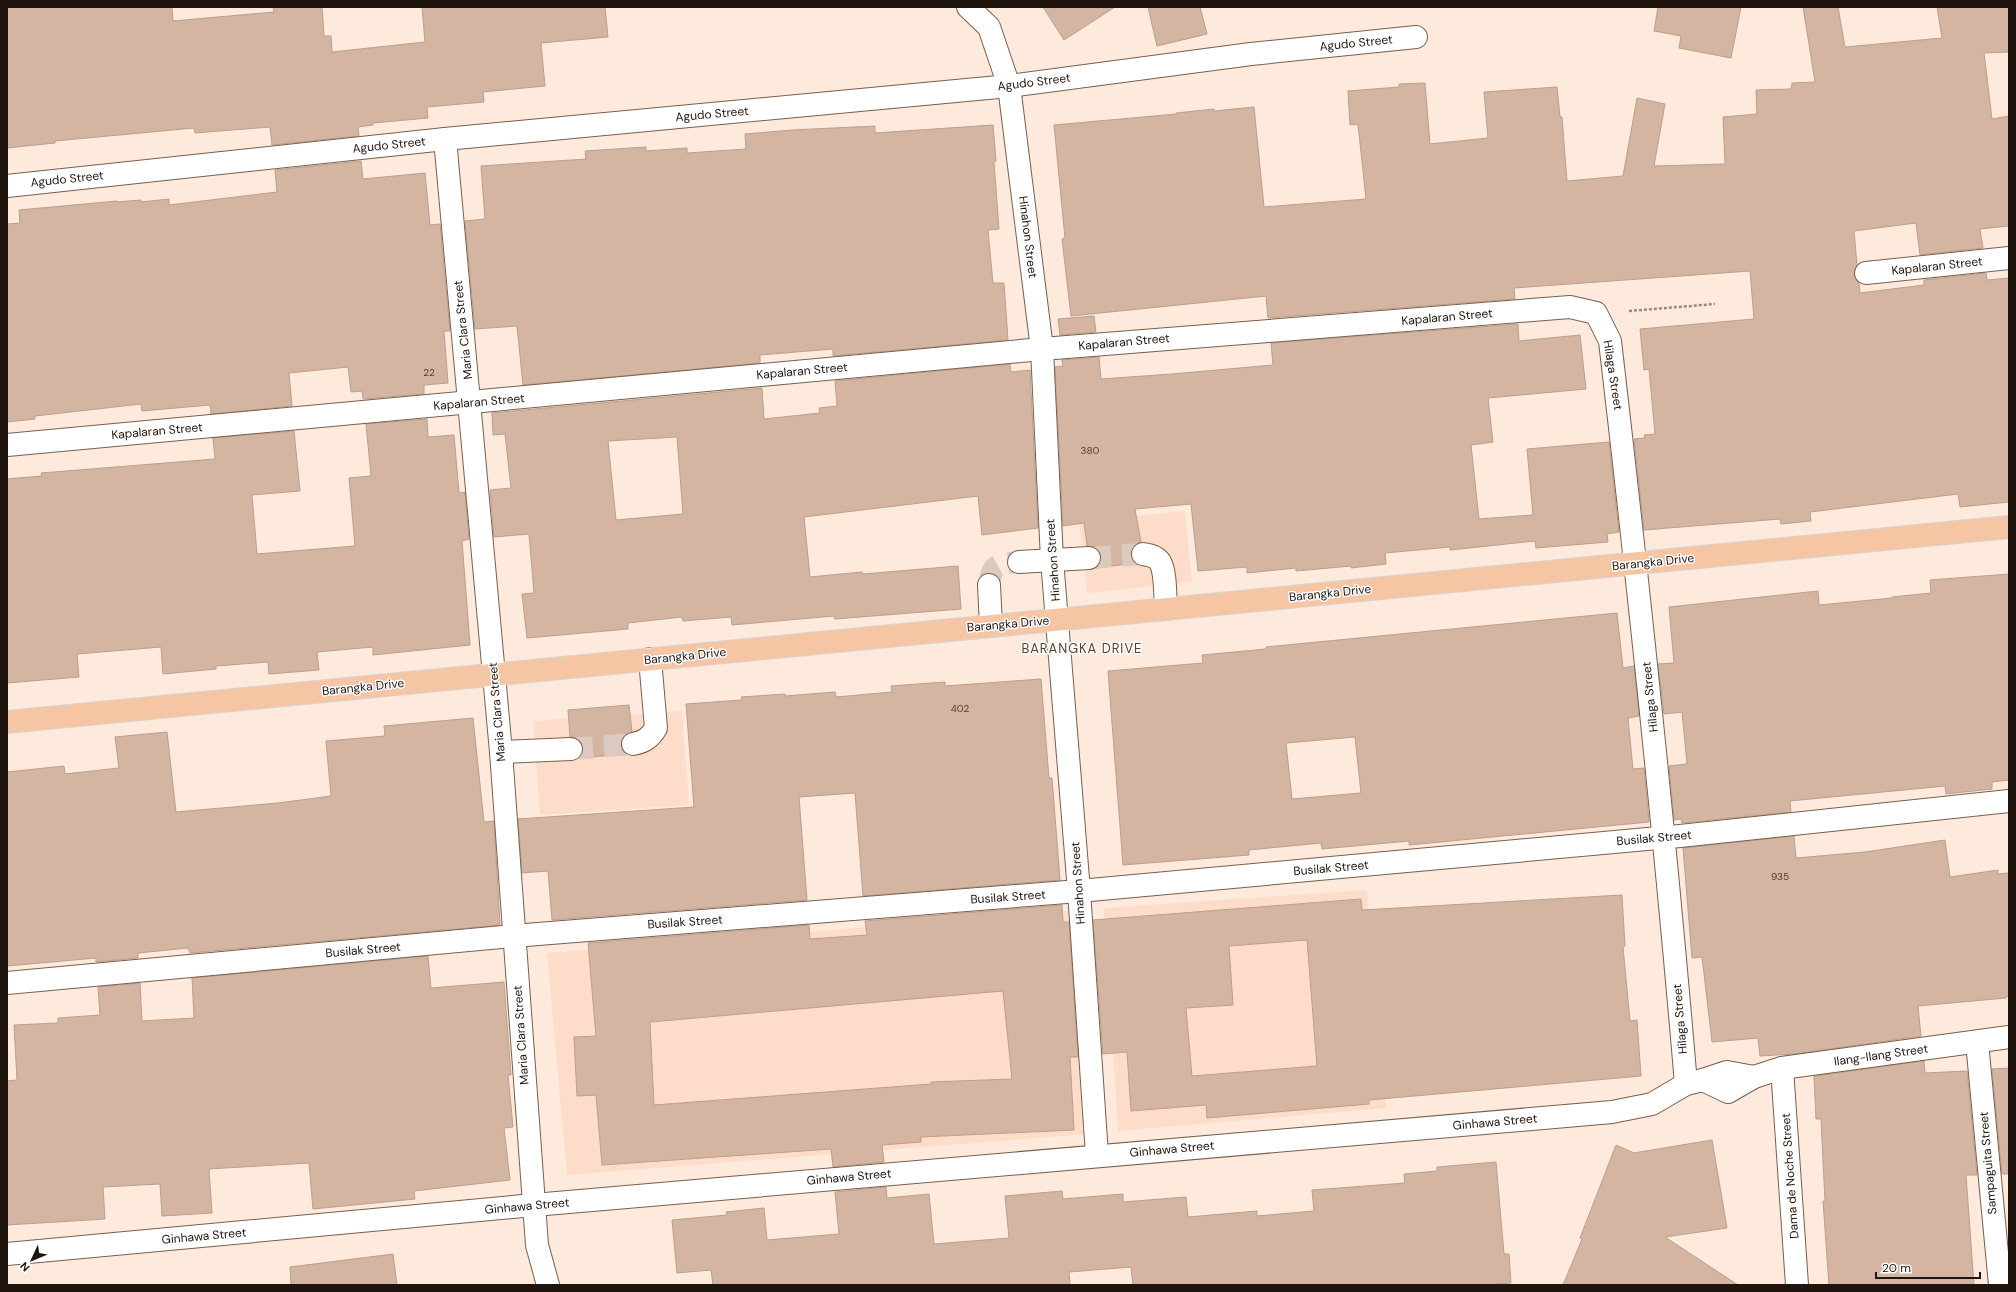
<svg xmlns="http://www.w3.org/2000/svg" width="2016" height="1292" viewBox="0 0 2016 1292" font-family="'DM Sans',sans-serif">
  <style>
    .built { fill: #fdddc9 }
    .building { fill: #d4b5a1; stroke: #bc9e8a; fill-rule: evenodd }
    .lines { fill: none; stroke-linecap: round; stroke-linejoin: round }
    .minor-tunnel { stroke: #dccabe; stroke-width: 22; stroke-dasharray: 22 11; stroke-linecap: butt }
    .minor-casing { stroke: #7a5e4c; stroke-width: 24 }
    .major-casing { stroke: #d7d5d4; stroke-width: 24 }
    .path { stroke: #98897f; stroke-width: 2.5; stroke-dasharray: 3 2; stroke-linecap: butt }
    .minor { stroke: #fff; stroke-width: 22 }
    .major { stroke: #f6c5a4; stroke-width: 22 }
    .labels { text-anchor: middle; stroke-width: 3; stroke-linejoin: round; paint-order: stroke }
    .number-label { font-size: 10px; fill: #4d3d33 }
    .street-label { font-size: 12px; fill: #20150e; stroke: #fff }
    .neighbourhood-label { font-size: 13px; letter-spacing: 1px; fill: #5b4130; stroke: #fff }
  </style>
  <rect width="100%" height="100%" fill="#fdeadd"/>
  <g class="built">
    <polygon points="1185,511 1192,582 1087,593 1079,522"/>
    <polygon points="682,711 689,805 540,815 533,721"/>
    <polygon points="1367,890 1386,1108 1118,1131 1104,908"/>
    <polygon points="1069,911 1087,1134 567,1175 547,953"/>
  </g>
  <g class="building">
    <polygon points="7,7 172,7 173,21 274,12 273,7 322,7 324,36 331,36 332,52 425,42 422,7 605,7 608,37 541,43 545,86 483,92 484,102 427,107 428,118 373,123 373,125 358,127 359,136 272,145 270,127 195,133 194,128 55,141 55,143 7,148"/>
    <polygon points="1043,7 1115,7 1064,40"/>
    <polygon points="1148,7 1200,7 1207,34 1157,46"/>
    <polygon points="1658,7 1741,7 1731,58 1679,48 1681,36 1654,31"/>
    <polygon points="1803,7 1838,7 1845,47 1942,38 1937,7 2009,7 2009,52 1984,53 1992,119 2009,116 2009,226 1980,229 1983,248 1920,255 1916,223 1854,231 1857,265 1854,274 1859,283 1860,293 1924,285 1924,280 1986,273 1987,280 2009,278 2009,502 1960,507 1958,494 1810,512 1811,521 1781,524 1780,519 1644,530 1634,439 1645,438 1644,435 1655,434 1649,369 1644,370 1640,329 1754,319 1750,271 1514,288 1515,299 1268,318 1266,296 1071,316 1062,239 1065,238 1054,125 1176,114 1176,113 1214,109 1214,111 1254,107 1264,207 1366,199 1358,124 1350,125 1348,91 1399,87 1399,84 1425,83 1430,144 1488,138 1484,92 1557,87 1560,117 1562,117 1567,181 1623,176 1637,98 1665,104 1654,166 1725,164 1723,117 1757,114 1756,90 1791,89 1792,83 1815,82"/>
    <polygon points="993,125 996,161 994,162 999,229 988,230 993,283 1004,283 1008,340 833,356 833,349 760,355 760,363 523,385 517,326 475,329 465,221 485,219 481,166 586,159 585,151 646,147 646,151 687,148 687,153 746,149 745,134 792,130 875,126 875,133"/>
    <polygon points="361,161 363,179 425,173 430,225 440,224 450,331 444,331 448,383 424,385 424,394 363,399 362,391 351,392 348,367 289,373 292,406 211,414 210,405 142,411 141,404 35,416 35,419 7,422 7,224 20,223 19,210 117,201 117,202 141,200 141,202 169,199 169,205 277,192 275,170"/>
    <polygon points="1094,316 1096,332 1060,335 1058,319"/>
    <polygon points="1518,324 1519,341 1580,335 1586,389 1488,398 1493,442 1471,445 1479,519 1533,515 1527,449 1609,442 1619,532 1607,534 1608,542 1536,548 1535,541 1450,550 1450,547 1385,553 1386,564 1351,568 1351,566 1296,571 1296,568 1247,573 1247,567 1198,571 1191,504 1135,509 1141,542 1134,546 1131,552 1131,558 1135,563 1097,568 1100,563 1101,557 1099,551 1095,547 1087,546 1084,523 1063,526 1055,367 1063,366 1062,360 1099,357 1101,379 1172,374 1273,365 1271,343"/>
    <path d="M 1010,364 L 1011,372 L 1030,370 L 1038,528 L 982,535 L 978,496 L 804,517 L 810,577 L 862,572 L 863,574 L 958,566 L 961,609 L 835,619 L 834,616 L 732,625 L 731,617 L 683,621 L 682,617 L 628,623 L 628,629 L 527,638 L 522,594 L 534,593 L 529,534 L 494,537 L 490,490 L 511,488 L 505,434 L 493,435 L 492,413 L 762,388 L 764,419 L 820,413 L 819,408 L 837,406 L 835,381 ZM 677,437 L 683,514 L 616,520 L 608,441 Z"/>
    <polygon points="427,419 428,437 454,435 459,493 465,492 469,539 462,541 470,645 373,655 373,647 317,652 319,670 269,674 268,662 216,666 216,669 163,674 161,647 77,654 79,677 7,683 7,479 42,476 41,473 215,459 213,438 294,431 300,491 252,495 257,554 355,546 349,478 371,476 366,424"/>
    <polygon points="2009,574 2009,780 1992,782 1992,789 1946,794 1945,786 1790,801 1791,812 1682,823 1681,819 1674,820 1669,766 1687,764 1682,712 1664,714 1658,664 1674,663 1669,607 1818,591 1819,605 1892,598 1892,597 1931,593 1930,580"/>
    <path d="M 1617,613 L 1623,668 L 1634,666 L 1639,716 L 1628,718 L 1633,769 L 1644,768 L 1649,822 L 1409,845 L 1409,841 L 1322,849 L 1321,843 L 1249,850 L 1249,855 L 1123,865 L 1108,671 L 1203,663 L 1202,655 L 1266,649 L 1266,647 ZM 1355,737 L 1361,793 L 1292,799 L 1286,743 Z"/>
    <polygon points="1041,679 1049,778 1052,778 1060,880 863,896 855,793 799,797 807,900 552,920 548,871 522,873 518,819 694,807 686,704 742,700 741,697 785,694 785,696 835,692 836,697 892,692 891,686 945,682 945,686"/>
    <polygon points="629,705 632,732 625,735 621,741 621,747 626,754 579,758 583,748 581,742 577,738 570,737 568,710"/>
    <polygon points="473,718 484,822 494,821 500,925 190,953 188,948 138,953 138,958 96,962 96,958 7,966 7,772 64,766 65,774 119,768 115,737 167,732 176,812 278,803 331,796 326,741 385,736 384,726"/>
    <polygon points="1794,836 1796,858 1865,852 1945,840 1950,877 1998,870 1998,874 2009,873 2009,996 2006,997 2006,998 1918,1006 1921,1036 1794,1054 1760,1056 1758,1038 1712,1042 1702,957 1692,958 1683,848"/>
    <path d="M 1622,895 L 1625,946 L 1623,947 L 1630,1021 L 1637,1020 L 1641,1076 L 1369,1100 L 1369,1104 L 1207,1118 L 1206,1105 L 1131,1111 L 1127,1052 L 1103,1054 L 1093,920 L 1361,899 L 1362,910 ZM 1307,940 L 1317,1066 L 1192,1076 L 1186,1008 L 1233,1005 L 1229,946 Z"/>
    <path d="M 1062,905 L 1063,922 L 1069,922 L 1078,1057 L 1070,1057 L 1074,1130 L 921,1137 L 921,1142 L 882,1145 L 884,1162 L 833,1167 L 831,1149 L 602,1165 L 596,1095 L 577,1096 L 574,1037 L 596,1036 L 588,943 L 809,925 L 810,939 L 867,935 L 865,921 ZM 1003,991 L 1012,1079 L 931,1082 L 931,1084 L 654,1105 L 650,1022 Z"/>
    <polygon points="428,956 431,988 504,982 511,1075 508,1075 513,1127 504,1128 510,1180 414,1191 415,1199 313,1209 309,1163 209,1169 212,1213 162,1216 160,1184 103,1187 105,1219 7,1225 7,1081 17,1080 14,1025 58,1023 58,1018 100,1015 98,987 140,983 142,1021 194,1018 192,978"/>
    <polygon points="1924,1061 1925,1073 1967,1071 1977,1175 1966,1175 1974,1285 1829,1285 1823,1201 1825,1201 1821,1119 1816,1119 1814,1076"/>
    <polygon points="2009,1068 2009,1174 2002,1174 1992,1069"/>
    <polygon points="1712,1140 1727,1228 1665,1237 1738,1285 1563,1285 1582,1239 1580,1238 1616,1145 1634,1153"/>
    <polygon points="1496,1162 1504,1254 1509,1254 1511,1283 1483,1285 1133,1285 1131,1267 1069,1272 1070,1285 713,1285 711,1270 677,1273 672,1220 727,1215 726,1212 764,1208 767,1240 839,1234 835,1192 886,1187 887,1198 929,1194 934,1244 1009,1238 1005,1196 1062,1191 1063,1199 1123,1194 1123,1202 1186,1197 1188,1217 1257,1211 1257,1216 1314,1211 1312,1190 1405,1183 1404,1174 1437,1171 1437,1167"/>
    <polygon points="393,1254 397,1285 291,1285 290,1267"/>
  </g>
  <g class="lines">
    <g class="minor-tunnel">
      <polyline points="1089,558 1143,554"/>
      <path d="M 989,585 C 992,563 998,564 1019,562"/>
      <polyline points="571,749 633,744"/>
    </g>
    <g class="minor-casing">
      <g id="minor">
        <polyline points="968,7 989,27 1009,86 1042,349 1052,560 1079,891 1097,1155"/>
        <polyline points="445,139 501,752 537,1245 548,1285"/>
        <polyline points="7,186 445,139 1009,86 1251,54 1416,37"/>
        <polyline points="1866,273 2009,258"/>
        <path d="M 7,445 L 1042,349 L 1570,307 L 1596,313 L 1610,341 C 1639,589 1665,836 1686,1084"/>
        <path d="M 1143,554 C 1149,555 1156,556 1160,562 C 1166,572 1165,597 1166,609"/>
        <polyline points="1019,562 1089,558"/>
        <polyline points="989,585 991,626"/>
        <path d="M 633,744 C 644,742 650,738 656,728 L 650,659"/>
        <polyline points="501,752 571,749"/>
        <polyline points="7,983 513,936 1079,891 1680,836 2009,801"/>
        <polyline points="1977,1042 2000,1285"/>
        <polyline points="1782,1068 1797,1285"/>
        <polyline points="1703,1080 1728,1092 1754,1077 1782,1068 2009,1037"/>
        <polyline points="7,1254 534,1205 1612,1112 1652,1104 1686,1084 1703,1080 1727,1072 1754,1077"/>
      </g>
    </g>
    <g class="major-casing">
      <polyline id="major" points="7,722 2009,527"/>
    </g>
    <polyline class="path" points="1629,311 1715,304"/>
    <use href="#minor" class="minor"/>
    <use href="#major" class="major"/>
  </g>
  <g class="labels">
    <g class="number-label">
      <text x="429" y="376">22</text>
      <text x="1090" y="454">380</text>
      <text x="960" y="712">402</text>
      <text x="1780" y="880">935</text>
    </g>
    <g class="street-label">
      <text transform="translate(1356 43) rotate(-6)" y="4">Agudo Street</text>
      <text transform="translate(1034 82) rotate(-7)" y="4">Agudo Street</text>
      <text transform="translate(712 114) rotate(-5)" y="4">Agudo Street</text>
      <text transform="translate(389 145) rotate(-6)" y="4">Agudo Street</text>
      <text transform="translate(67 179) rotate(-6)" y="4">Agudo Street</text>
      <text transform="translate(1028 237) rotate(83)" y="4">Hinahon Street</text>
      <text transform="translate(1937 266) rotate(-6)" y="4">Kapalaran Street</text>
      <text transform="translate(1447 317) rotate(-5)" y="4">Kapalaran Street</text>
      <text transform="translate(463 330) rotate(-96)" y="4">Maria Clara Street</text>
      <text transform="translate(1124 342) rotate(-5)" y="4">Kapalaran Street</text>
      <text transform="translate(802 371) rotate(-5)" y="4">Kapalaran Street</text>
      <text transform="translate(1613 375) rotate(81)" y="4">Hilaga Street</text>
      <text transform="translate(479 402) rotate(-5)" y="4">Kapalaran Street</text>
      <text transform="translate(157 431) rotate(-5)" y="4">Kapalaran Street</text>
      <text transform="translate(1053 560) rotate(-94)" y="4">Hinahon Street</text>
      <text transform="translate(1653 562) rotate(-6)" y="4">Barangka Drive</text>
      <text transform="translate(1330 593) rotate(-6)" y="4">Barangka Drive</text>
      <text transform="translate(1008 624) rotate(-5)" y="4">Barangka Drive</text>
      <text transform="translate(685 656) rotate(-6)" y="4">Barangka Drive</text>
      <text transform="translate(363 687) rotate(-6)" y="4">Barangka Drive</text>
      <text transform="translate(1650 697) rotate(-96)" y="4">Hilaga Street</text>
      <text transform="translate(497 712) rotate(-95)" y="4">Maria Clara Street</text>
      <text transform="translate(1654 838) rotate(-5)" y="4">Busilak Street</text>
      <text transform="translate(1331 868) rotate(-5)" y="4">Busilak Street</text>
      <text transform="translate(1078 883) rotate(-94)" y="4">Hinahon Street</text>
      <text transform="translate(1008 897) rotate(-4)" y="4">Busilak Street</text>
      <text transform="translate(685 922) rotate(-4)" y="4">Busilak Street</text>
      <text transform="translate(363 950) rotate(-5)" y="4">Busilak Street</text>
      <text transform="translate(1680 1019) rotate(-95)" y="4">Hilaga Street</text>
      <text transform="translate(521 1035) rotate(-94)" y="4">Maria Clara Street</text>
      <text transform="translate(1881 1055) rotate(-8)" y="4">Ilang-Ilang Street</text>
      <text transform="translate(1495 1122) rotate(-5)" y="4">Ginhawa Street</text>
      <text transform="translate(1172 1149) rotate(-5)" y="4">Ginhawa Street</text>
      <text transform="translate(1988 1163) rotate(-95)" y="4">Sampaguita Street</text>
      <text transform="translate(1790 1176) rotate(-94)" y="4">Dama de Noche Street</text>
      <text transform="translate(849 1177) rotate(-5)" y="4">Ginhawa Street</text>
      <text transform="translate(527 1206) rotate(-5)" y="4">Ginhawa Street</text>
      <text transform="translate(204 1236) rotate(-5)" y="4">Ginhawa Street</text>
    </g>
    <g class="neighbourhood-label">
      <text x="1082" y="653">BARANGKA DRIVE</text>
    </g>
  </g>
  <rect width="2016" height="1292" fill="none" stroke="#20150e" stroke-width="16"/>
  <g transform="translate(32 1260) rotate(226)" stroke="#ffffff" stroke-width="3" paint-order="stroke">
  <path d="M0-3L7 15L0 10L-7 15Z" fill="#20150e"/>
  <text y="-6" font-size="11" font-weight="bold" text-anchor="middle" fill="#20150e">N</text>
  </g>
  <path d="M1876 1272v6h104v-6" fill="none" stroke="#20150e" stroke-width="2"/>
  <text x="1882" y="1272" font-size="12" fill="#20150e" stroke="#ffffff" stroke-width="3" paint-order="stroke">20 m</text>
</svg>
